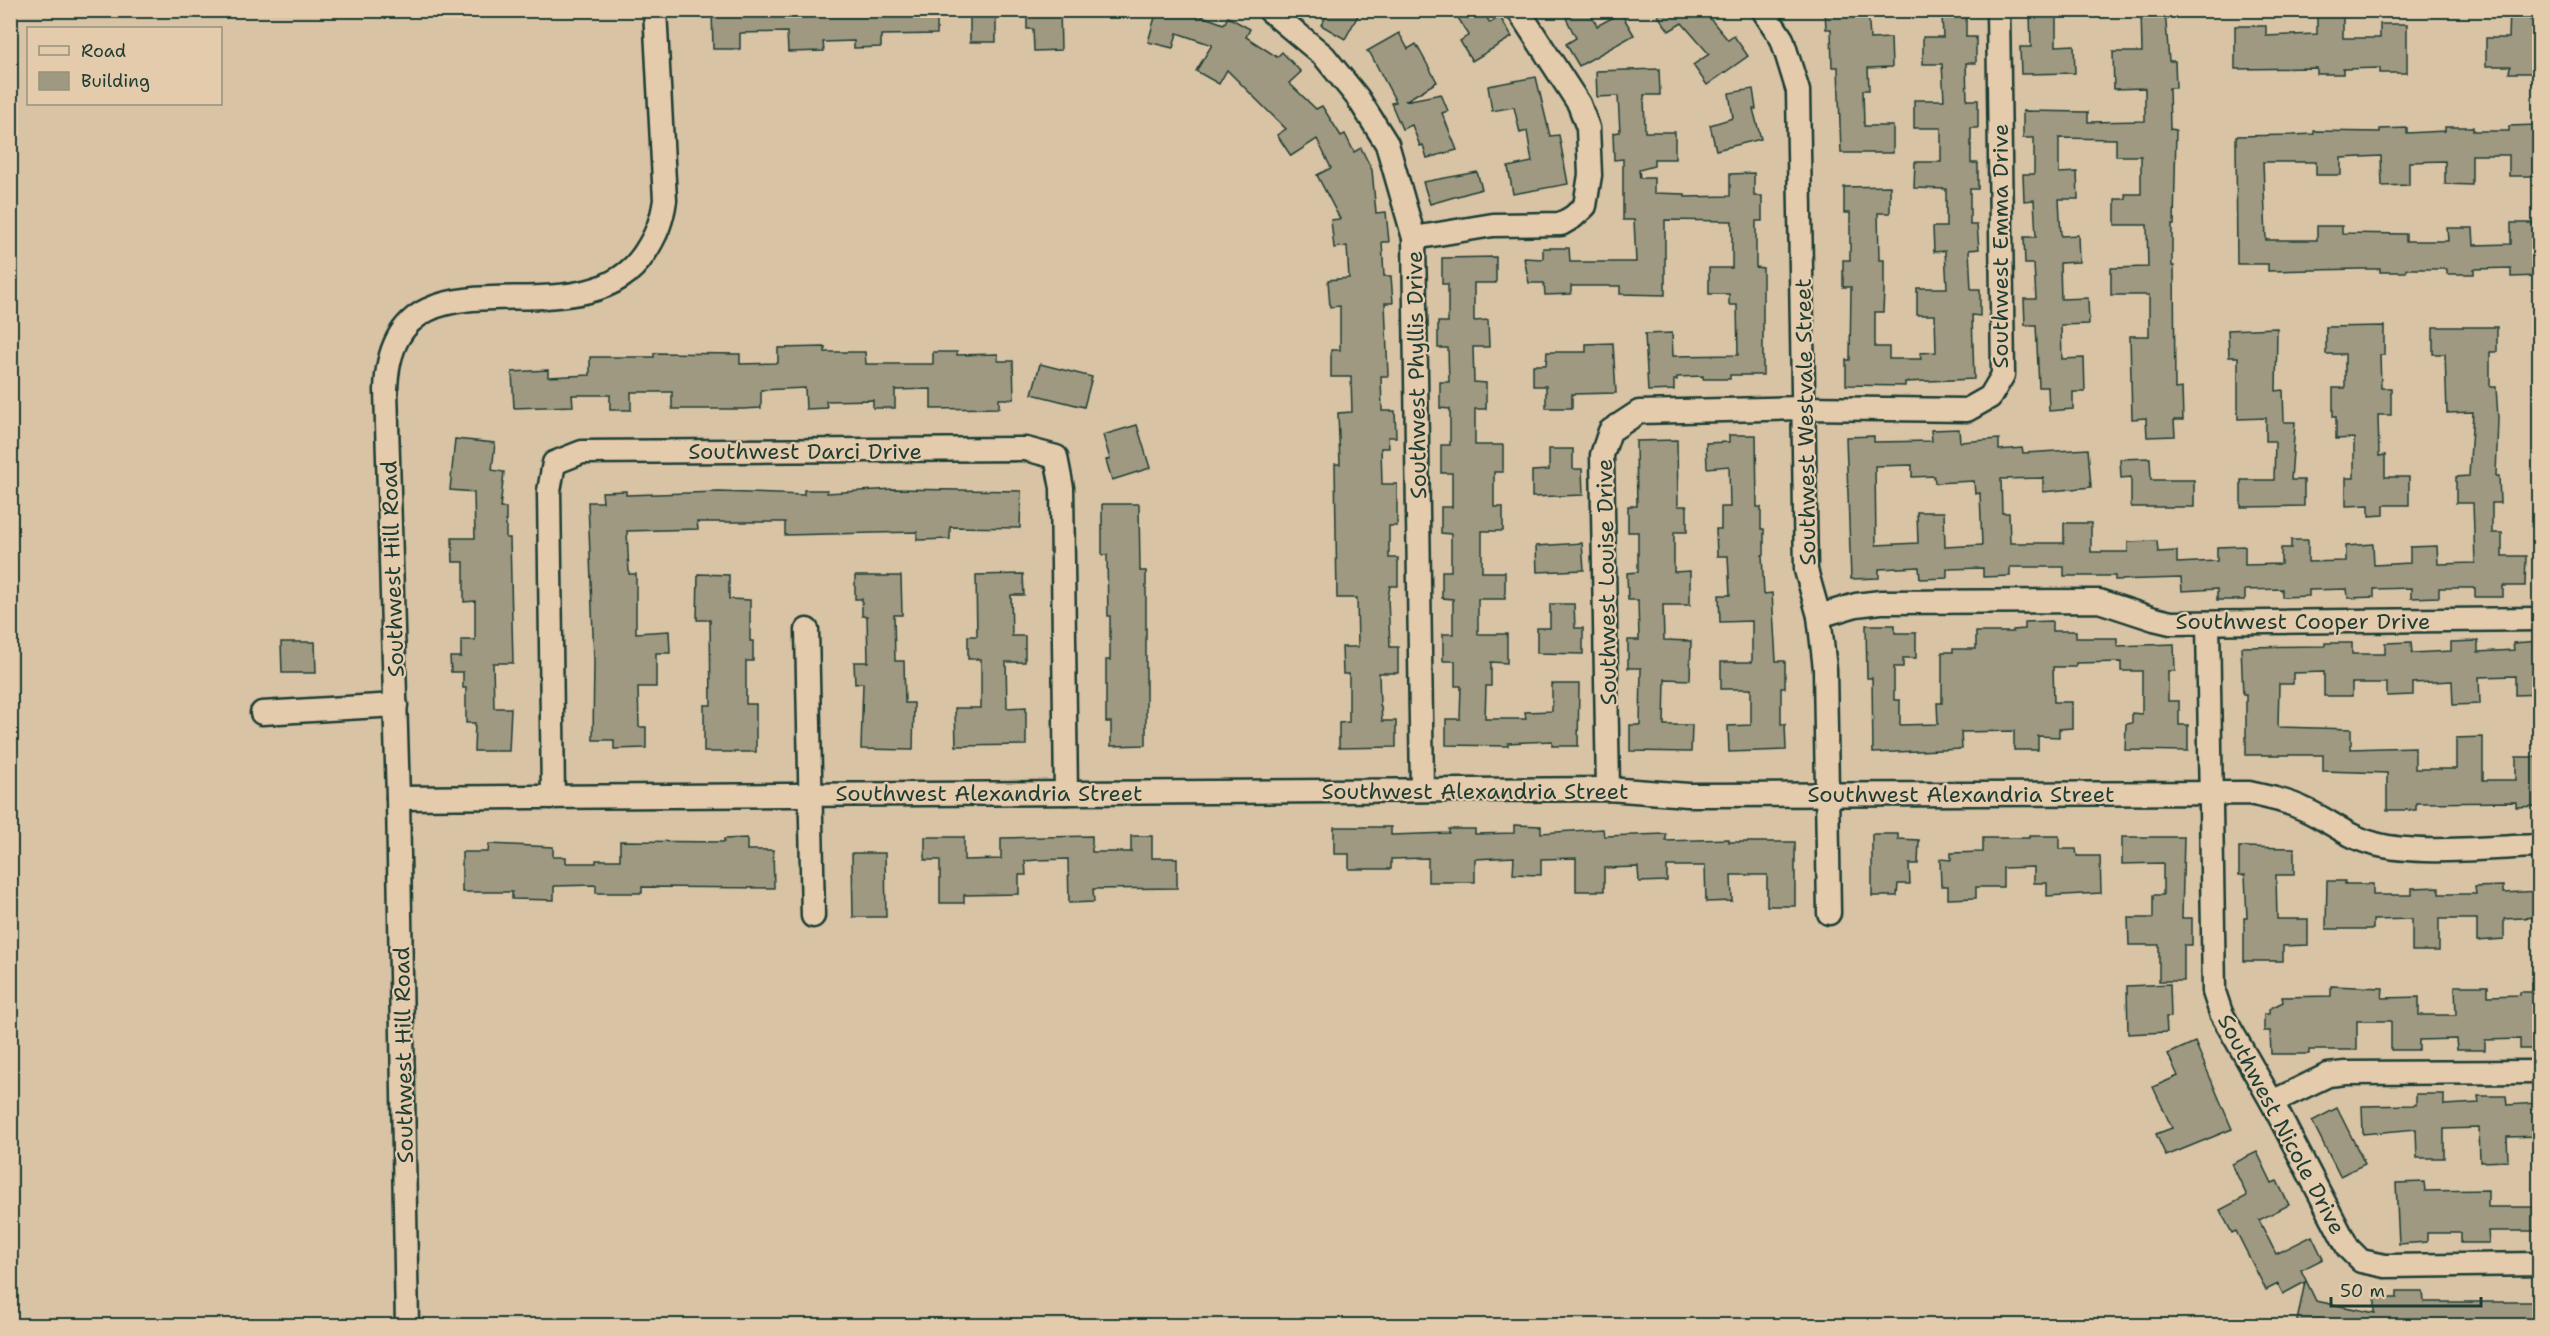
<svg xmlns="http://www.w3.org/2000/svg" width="2550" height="1336" viewBox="0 0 2550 1336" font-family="'Shantell Sans',sans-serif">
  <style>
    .building { fill: #9f9981; stroke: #1f3d34; stroke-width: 1.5; fill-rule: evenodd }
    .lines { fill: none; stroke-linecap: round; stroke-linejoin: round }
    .minor-casing { stroke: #1f3d34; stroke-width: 27 }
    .minor { stroke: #e4cbac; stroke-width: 22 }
    .labels { text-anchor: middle; stroke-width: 4.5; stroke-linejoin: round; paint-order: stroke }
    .street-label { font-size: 22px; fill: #1f3d34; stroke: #e4cbac }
  </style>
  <rect width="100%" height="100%" fill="#d8c3a5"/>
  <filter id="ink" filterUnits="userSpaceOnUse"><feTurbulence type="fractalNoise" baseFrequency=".0167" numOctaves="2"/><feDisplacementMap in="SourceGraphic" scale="12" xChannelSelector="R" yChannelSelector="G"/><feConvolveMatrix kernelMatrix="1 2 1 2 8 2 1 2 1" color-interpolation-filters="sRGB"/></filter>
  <g filter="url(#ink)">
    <g class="building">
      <polygon points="712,10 937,10 937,34 881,35 881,47 854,48 854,41 823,42 824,51 788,52 787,32 740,33 740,49 713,49"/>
      <rect x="970" y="10" width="26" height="32"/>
      <polygon points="1027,10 1060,10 1061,50 1034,51 1033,29 1027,29"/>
      <polygon points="1157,10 1185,10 1224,24 1228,17 1250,29 1246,37 1277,57 1282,52 1301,72 1289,83 1316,109 1322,106 1341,136 1345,134 1354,152 1361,148 1372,170 1376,213 1386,212 1389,242 1382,242 1384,276 1391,276 1393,303 1385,303 1388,376 1381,376 1382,411 1395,411 1396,437 1388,437 1389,448 1381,448 1382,484 1397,484 1397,526 1389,526 1389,558 1398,558 1398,586 1390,586 1388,598 1390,647 1398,647 1398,673 1379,673 1380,706 1381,706 1382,721 1396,721 1396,747 1339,748 1339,723 1349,722 1349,674 1343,674 1342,647 1358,647 1357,598 1337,598 1335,464 1340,464 1338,413 1352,412 1351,377 1331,377 1331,350 1340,350 1340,306 1330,307 1328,280 1349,278 1347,246 1334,248 1331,220 1340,219 1317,175 1331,168 1317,139 1291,156 1277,135 1286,129 1227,70 1219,84 1196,71 1212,45 1177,33 1173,48 1148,42"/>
      <polygon points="1330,10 1361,10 1345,39 1321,25"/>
      <polygon points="1453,10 1482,10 1490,23 1500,17 1512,37 1472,61 1460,41 1469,35"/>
      <polygon points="1581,10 1589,10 1597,26 1621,13 1634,35 1579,66 1566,44 1576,38 1566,18"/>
      <polygon points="1654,10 1703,10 1728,40 1734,36 1748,56 1707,85 1693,65 1709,54 1682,23 1669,31"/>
      <polygon points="1825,10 1868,10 1870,39 1891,38 1892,67 1868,68 1869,90 1863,90 1864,126 1893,126 1893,153 1841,153 1838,67 1832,67 1831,29 1826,29"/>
      <polygon points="2141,10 2165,10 2169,61 2175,61 2176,88 2169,88 2170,129 2176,130 2174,225 2172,225 2172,266 2174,266 2175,389 2182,388 2183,420 2174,420 2175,436 2147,437 2146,418 2132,419 2130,336 2149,336 2149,295 2111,295 2111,268 2148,267 2147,225 2115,225 2115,199 2126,199 2125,194 2141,194 2141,156 2116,156 2116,139 2059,138 2059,173 2077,172 2078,199 2059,199 2061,236 2078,235 2079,262 2060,263 2061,299 2088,298 2089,324 2061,325 2062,359 2084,358 2085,392 2073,392 2073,409 2049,411 2048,387 2039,387 2036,325 2025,325 2024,299 2036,299 2034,264 2025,264 2024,237 2036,237 2034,200 2024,201 2023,174 2034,174 2034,138 2023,138 2023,111 2088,112 2088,122 2145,121 2145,88 2114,89 2113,52 2142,52"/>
      <polygon points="2510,10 2530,10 2530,20 2537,20 2536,73 2509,73 2510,66 2486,66 2486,38 2509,38"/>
      <polygon points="2317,12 2343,12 2343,38 2380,38 2380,24 2407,24 2407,73 2380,73 2380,68 2343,69 2343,74 2317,74 2317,68 2235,69 2235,26 2266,26 2266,36 2317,34"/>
      <polygon points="1966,14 1966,37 1976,37 1976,63 1966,63 1967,100 1978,100 1978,128 1971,128 1971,163 1978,163 1978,189 1970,189 1970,225 1977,225 1979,249 1969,250 1971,289 1980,289 1980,316 1972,315 1974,379 1905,382 1905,386 1846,385 1846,360 1850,360 1851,287 1843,287 1843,260 1850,260 1850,213 1844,213 1844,187 1890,186 1890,213 1878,213 1879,260 1884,260 1884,290 1883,312 1875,312 1875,347 1889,347 1889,359 1921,359 1920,353 1936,352 1935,315 1917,315 1917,288 1947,288 1945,251 1934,252 1933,227 1946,227 1946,189 1914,188 1915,162 1941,162 1941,128 1914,128 1914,100 1944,100 1942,64 1923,64 1923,37 1943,37 1942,15"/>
      <polygon points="2030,14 2056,14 2056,46 2074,45 2075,73 2021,74 2020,47 2031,47"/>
      <polygon points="1399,33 1408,49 1416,44 1437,82 1405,101 1441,94 1448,111 1442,113 1457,150 1427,158 1423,145 1420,146 1412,125 1402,129 1391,103 1396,102 1370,53 1367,51"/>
      <polygon points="1659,69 1660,95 1644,95 1645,132 1675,132 1675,159 1654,159 1654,166 1639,170 1640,178 1654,178 1654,193 1685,194 1685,197 1730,196 1730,174 1754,173 1754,196 1762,196 1762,221 1756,221 1756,267 1763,268 1763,375 1730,375 1730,379 1703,379 1703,376 1677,377 1677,380 1674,380 1674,390 1648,391 1645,334 1672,333 1673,356 1738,355 1737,305 1729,305 1729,294 1709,294 1709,268 1732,268 1732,221 1665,220 1665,295 1620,294 1620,286 1571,286 1571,294 1545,295 1544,283 1529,283 1524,258 1543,259 1543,248 1569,248 1570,262 1636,262 1634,220 1623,220 1623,159 1614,160 1613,133 1620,132 1618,96 1597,97 1596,71"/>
      <polygon points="1536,77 1550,136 1559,135 1568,184 1513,194 1508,167 1532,162 1527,131 1520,133 1514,107 1492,111 1488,86"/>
      <polygon points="1753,89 1756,109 1753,109 1761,139 1716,150 1710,125 1733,118 1729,93"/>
      <polygon points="2537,125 2536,176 2509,176 2509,155 2472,155 2472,185 2445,184 2445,161 2409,162 2409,185 2382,186 2381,156 2341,158 2341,175 2316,175 2316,162 2263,162 2266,240 2317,240 2317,226 2342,226 2342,233 2406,234 2406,241 2448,241 2447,228 2473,228 2474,245 2511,244 2511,223 2537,223 2538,276 2511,277 2511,268 2474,269 2474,274 2447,274 2447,269 2406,269 2406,272 2380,272 2380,269 2359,269 2268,271 2268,264 2237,264 2236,136 2293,135 2314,134 2314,131 2380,132 2380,129 2407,128 2407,133 2445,131 2445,127 2473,127 2473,131 2509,131 2509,126"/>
      <polygon points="1477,172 1482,189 1430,204 1423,182"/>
      <polygon points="1496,257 1496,283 1474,283 1474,321 1488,320 1489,347 1473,347 1474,382 1486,383 1486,409 1475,409 1475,445 1503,445 1503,472 1494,472 1494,507 1503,507 1503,531 1482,531 1482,572 1505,572 1505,599 1478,599 1478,634 1507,634 1507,663 1491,662 1491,686 1486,686 1485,719 1526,719 1525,712 1552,711 1552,684 1579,684 1578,746 1552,746 1552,741 1508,743 1508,746 1446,745 1446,719 1460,719 1461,686 1455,686 1455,661 1443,661 1443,634 1453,634 1453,599 1442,598 1442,571 1451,571 1451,534 1441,533 1441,507 1452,507 1452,473 1441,473 1441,445 1450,445 1450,409 1440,408 1440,382 1449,382 1448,348 1438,348 1438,322 1448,322 1448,284 1442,284 1442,258"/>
      <polygon points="2384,326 2384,355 2380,355 2381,388 2391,388 2391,415 2378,415 2379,456 2385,455 2385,477 2409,477 2409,505 2384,505 2384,515 2369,516 2369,505 2346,506 2346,478 2354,478 2354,438 2336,439 2336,417 2333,417 2333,388 2345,388 2345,354 2326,354 2326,327"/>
      <path d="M 2433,327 L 2497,327 L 2497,352 L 2490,352 L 2490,387 L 2496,387 L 2498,418 L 2496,476 L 2499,476 L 2500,503 L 2492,503 L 2492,533 L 2502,533 L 2502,556 L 2526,556 L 2525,586 L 2503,586 L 2503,597 L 2475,597 L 2475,588 L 2439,588 L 2439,597 L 2411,598 L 2411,588 L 2374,589 L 2374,597 L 2348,598 L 2347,589 L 2309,590 L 2309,596 L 2282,597 L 2282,589 L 2245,590 L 2245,600 L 2217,600 L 2217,589 L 2182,591 L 2181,578 L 2115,580 L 2115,576 L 2064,576 L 2064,567 L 2010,567 L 2010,576 L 1983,577 L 1983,568 L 1947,569 L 1947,578 L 1920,579 L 1919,567 L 1879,569 L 1879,578 L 1851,579 L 1846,437 L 1874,436 L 1874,442 L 1932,441 L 1931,430 L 1959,429 L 1960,442 L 1999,439 L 1999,450 L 2022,448 L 2023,453 L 2088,449 L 2091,487 L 2043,492 L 2043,478 L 2001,479 L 2002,513 L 2009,513 L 2010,543 L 2064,543 L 2064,523 L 2091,523 L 2091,552 L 2128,552 L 2128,542 L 2157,541 L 2158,552 L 2177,551 L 2177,563 L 2217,561 L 2217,547 L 2245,546 L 2245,565 L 2281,564 L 2281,548 L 2291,548 L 2291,540 L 2308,540 L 2308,562 L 2346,561 L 2346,546 L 2373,544 L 2374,565 L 2410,563 L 2410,547 L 2437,546 L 2438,564 L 2475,563 L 2473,503 L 2456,503 L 2456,477 L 2469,476 L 2473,412 L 2447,413 L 2445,354 L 2433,354 ZM 1912,465 L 1912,477 L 1934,476 L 1935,483 L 1974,481 L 1975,494 L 1980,493 L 1982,545 L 1945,547 L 1944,512 L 1917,512 L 1918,543 L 1876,545 L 1875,466 Z"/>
      <polygon points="2277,328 2276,391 2283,390 2284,422 2295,422 2291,480 2304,480 2304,506 2241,507 2241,480 2274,480 2275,441 2266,441 2266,418 2238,419 2238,357 2229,357 2228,330"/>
      <polygon points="1613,343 1616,393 1572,394 1572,408 1546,408 1546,386 1533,386 1533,365 1546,365 1547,352 1586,352 1586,344"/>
      <polygon points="825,347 825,352 865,352 866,364 933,364 933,352 957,352 957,355 998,354 998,361 1013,361 1014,399 999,399 999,408 931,409 931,389 895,390 895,408 873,408 873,400 826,401 827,408 806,409 805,388 761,390 761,408 743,409 672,409 672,392 631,392 631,410 610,410 610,395 572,395 573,406 514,408 512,372 548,370 548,377 590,375 590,357 654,357 654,353 740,354 740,364 778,363 778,348"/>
      <polygon points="1040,364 1092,377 1084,407 1032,394"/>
      <polygon points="1137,425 1150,468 1112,480 1106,460 1110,459 1103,435"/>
      <polygon points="1729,435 1756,435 1757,507 1761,507 1761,529 1764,529 1764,555 1762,555 1764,594 1772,593 1776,661 1785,661 1785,688 1781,688 1781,724 1785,724 1786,750 1729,752 1728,726 1751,725 1751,689 1721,689 1721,662 1752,662 1752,621 1720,622 1719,595 1730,595 1728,556 1717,556 1716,529 1721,529 1721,507 1730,507 1729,466 1707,468 1706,443 1729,442"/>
      <polygon points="455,439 495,443 492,470 504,472 500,508 506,508 506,538 510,538 513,663 493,663 494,708 511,708 509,751 474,751 475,723 466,723 466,688 463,688 463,672 451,672 450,657 461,657 461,640 475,640 475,601 464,602 464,562 453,562 452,538 475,538 474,492 450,490"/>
      <polygon points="1677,440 1678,506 1687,506 1687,532 1674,532 1674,572 1690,571 1690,605 1663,605 1664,640 1691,641 1690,680 1665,679 1664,725 1692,725 1691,752 1630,751 1630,725 1640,725 1641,668 1628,668 1628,640 1639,640 1638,600 1628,600 1627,573 1638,572 1638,532 1628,532 1628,506 1637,506 1636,441"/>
      <polygon points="1549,449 1573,449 1573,469 1582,469 1583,495 1532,497 1532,471 1549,470"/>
      <polygon points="2150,458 2151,480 2194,480 2194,507 2131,507 2131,477 2121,478 2120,459"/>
      <polygon points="893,489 1021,491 1020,528 950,527 950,539 917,540 917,532 785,535 785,522 697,522 698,529 627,531 629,574 636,574 636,633 669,631 670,653 656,653 656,687 638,687 639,727 646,727 646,748 614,749 614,740 593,740 594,661 588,502 603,502 602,492 626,491 626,495 719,492 804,495 804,490 827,490 827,493"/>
      <polygon points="1102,504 1139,504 1140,571 1146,571 1146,745 1111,746 1111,722 1106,722 1106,660 1110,660 1110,616 1108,616 1107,555 1102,555"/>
      <polygon points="1582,543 1584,570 1537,572 1536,546"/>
      <polygon points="698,574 729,575 729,599 750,600 750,641 753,641 753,661 746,661 746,704 756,704 756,752 704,752 704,705 711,705 710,620 697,620"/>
      <polygon points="1023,574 1024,595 1011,595 1012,636 1025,636 1025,662 1006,662 1007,708 1026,707 1026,745 956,746 955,708 981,708 981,659 968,659 968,636 977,636 976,575"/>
      <polygon points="855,576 901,576 902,615 894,615 895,661 904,661 905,703 914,703 913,750 861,749 863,683 855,684 854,662 868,662 867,616 862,616 862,599 855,599"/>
      <polygon points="1550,604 1574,604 1575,628 1583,628 1583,654 1537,653 1537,628 1550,628"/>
      <polygon points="2052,621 2052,631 2076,631 2076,638 2117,638 2117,646 2174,644 2175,671 2168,671 2168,701 2179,701 2179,725 2188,725 2188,751 2125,750 2126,724 2132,723 2132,713 2142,714 2142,671 2121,671 2121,662 2076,663 2076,667 2053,667 2054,702 2072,702 2072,728 2059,729 2059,737 2038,736 2038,750 2014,750 2014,731 1961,732 1962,749 1873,753 1872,678 1867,678 1866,625 1895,625 1895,633 1916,633 1916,658 1903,658 1903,667 1894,667 1894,700 1900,700 1900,725 1938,724 1937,703 1942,703 1942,652 1953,652 1953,649 1976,649 1976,632 2013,632 2013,630 2025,629 2025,622"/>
      <polygon points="2478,641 2478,652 2514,650 2513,643 2540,641 2540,694 2515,695 2515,676 2479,677 2480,704 2453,705 2452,681 2413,683 2413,695 2387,696 2387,683 2352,683 2352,696 2324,696 2324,672 2293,673 2293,684 2279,684 2278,727 2351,729 2351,749 2415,747 2415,769 2456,769 2456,738 2483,737 2483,780 2516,780 2516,757 2540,757 2540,806 2516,807 2516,802 2416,803 2416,810 2387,810 2387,773 2323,771 2323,755 2246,755 2246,695 2243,695 2241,647 2325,646 2325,643 2352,643 2352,654 2385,654 2385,643 2411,642 2412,653 2451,651 2451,642"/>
      <polygon points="281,642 315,642 316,673 282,673"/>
      <polygon points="1514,825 1541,826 1541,833 1603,829 1604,836 1666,834 1666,841 1729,839 1729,842 1795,842 1795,906 1767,906 1767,875 1731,875 1732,901 1706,902 1705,866 1667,866 1667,881 1639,882 1638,867 1604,868 1604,891 1576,891 1576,858 1541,859 1541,875 1513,874 1514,857 1475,859 1475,882 1428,882 1428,858 1391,859 1391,869 1349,869 1349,854 1334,854 1334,827 1391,827 1391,835 1449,833 1449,829 1475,829 1475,834 1514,833"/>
      <polygon points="1872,834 1898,834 1898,839 1919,840 1918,864 1909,864 1910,884 1898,884 1897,896 1872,896"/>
      <polygon points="1092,836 1092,852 1131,852 1131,836 1152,836 1152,858 1177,858 1177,888 1093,889 1094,902 1069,903 1068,859 1037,860 1025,861 1026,875 1019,875 1019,894 964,895 964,903 940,903 940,860 925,860 925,837 964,837 964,860 1001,859 1001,838"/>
      <polygon points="2029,836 2059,836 2059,849 2076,849 2077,856 2100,856 2101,893 2047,896 2047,883 2034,883 2034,867 2003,868 2003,887 1976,887 1976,898 1948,899 1948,886 1941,886 1940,859 1951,860 1951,853 1983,852 1983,838 2029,838"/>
      <polygon points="2122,837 2184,837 2182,918 2192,918 2192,945 2184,945 2184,981 2159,981 2159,945 2129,945 2128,918 2153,918 2153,895 2163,895 2163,863 2122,864"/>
      <polygon points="747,838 747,850 773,850 774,888 642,887 642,893 596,893 596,885 554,886 554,900 512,899 512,892 462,892 462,852 488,852 489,844 553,847 553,857 566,857 566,863 596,863 596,860 620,860 620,841 724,842 724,839"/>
      <polygon points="2239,847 2294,848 2294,875 2276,875 2277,919 2308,919 2308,945 2283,946 2283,961 2244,961 2244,918 2247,918 2245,875 2239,875"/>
      <polygon points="852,853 885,853 886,917 853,917"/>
      <polygon points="2327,881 2345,881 2345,884 2373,884 2373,895 2412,895 2412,888 2439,887 2439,894 2476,894 2475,887 2503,886 2503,893 2540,891 2540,917 2504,919 2504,939 2477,941 2477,919 2439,919 2439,951 2412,951 2412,919 2373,920 2373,929 2326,929"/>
      <polygon points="2170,984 2171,1017 2166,1017 2167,1032 2128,1034 2127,986"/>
      <polygon points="2331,986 2383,988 2382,998 2419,997 2419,1015 2456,1015 2455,986 2488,986 2488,996 2520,995 2520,992 2540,992 2540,1049 2520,1049 2520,1039 2485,1040 2485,1050 2457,1050 2456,1039 2419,1040 2419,1050 2391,1050 2391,1021 2357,1021 2357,1050 2309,1050 2309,1054 2271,1054 2270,1031 2264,1031 2264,1014 2269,1014 2269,1009 2283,1002 2282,997 2331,996"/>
      <polygon points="2195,1042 2232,1129 2166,1156 2156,1134 2172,1128 2153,1087 2178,1076 2168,1054"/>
      <polygon points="2416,1094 2444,1094 2444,1105 2479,1103 2478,1096 2506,1096 2507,1105 2538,1103 2540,1136 2507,1137 2508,1161 2480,1162 2479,1128 2444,1129 2444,1158 2417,1158 2416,1129 2363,1134 2362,1106 2416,1105"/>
      <polygon points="2337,1108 2365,1164 2340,1176 2312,1121"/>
      <polygon points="2257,1152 2272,1183 2277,1181 2289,1205 2259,1220 2276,1254 2312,1236 2323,1259 2301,1270 2316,1301 2375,1313 2375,1298 2397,1298 2397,1291 2423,1291 2424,1302 2536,1302 2536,1325 2397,1326 2397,1323 2351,1323 2350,1326 2296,1326 2305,1282 2283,1294 2278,1284 2266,1290 2236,1231 2232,1233 2220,1210 2247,1196 2232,1164"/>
      <polygon points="2424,1182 2425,1191 2488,1190 2488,1207 2540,1207 2540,1231 2488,1231 2489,1243 2461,1243 2461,1233 2427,1233 2427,1242 2399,1244 2396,1183"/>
    </g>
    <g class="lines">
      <g class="minor-casing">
        <g id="minor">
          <polyline points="1269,10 1324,56 1358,98 1387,144 1414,238 1422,790"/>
          <polyline points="1763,10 1782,39 1798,91 1806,570 1819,616 1825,669 1829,913"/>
          <polyline points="1414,238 1493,225 1561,224 1573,217 1585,206 1590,175 1588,128 1579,104 1518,10"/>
          <polyline points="1819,616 1856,605 1881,602 2099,601 2154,619 2171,623 2540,619"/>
          <polyline points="2208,623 2214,992 2221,1013 2272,1102 2348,1248 2361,1261 2385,1266 2540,1264"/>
          <polyline points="807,630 813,916"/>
          <polyline points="262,713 396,705"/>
          <polyline points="1608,789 1602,455 1610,431 1639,412 1803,408 1967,410 1990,397 2003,375 1998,10"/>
          <polyline points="553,797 549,491 554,463 582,452 1026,449 1056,457 1062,488 1066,793"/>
          <path d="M 398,798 L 1608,789 L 1688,795 L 2249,793 C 2268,797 2288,801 2306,810 C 2330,821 2349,838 2375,844 C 2418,856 2493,847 2540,846"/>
          <polyline points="2272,1102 2328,1075 2346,1073 2540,1072"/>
          <path d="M 407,1326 L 398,798 L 386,390 C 391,229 580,351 644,254 C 656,236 662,221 665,200 L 655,10"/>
        </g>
      </g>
      <use href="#minor" class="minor"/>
    </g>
  </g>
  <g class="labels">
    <g class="street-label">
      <text transform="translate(2000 246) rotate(-90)" y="8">Southwest Emma Drive</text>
      <text transform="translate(1416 375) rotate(-91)" y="8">Southwest Phyllis Drive</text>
      <text transform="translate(1805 422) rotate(-91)" y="8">Southwest Westvale Street</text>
      <text x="805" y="459">Southwest Darci Drive</text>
      <text transform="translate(392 569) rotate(-92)" y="8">Southwest Hill Road</text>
      <text transform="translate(1606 582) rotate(-91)" y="8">Southwest Louise Drive</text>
      <text x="2303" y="629">Southwest Cooper Drive</text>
      <text x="1475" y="799">Southwest Alexandria Street</text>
      <text x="989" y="801">Southwest Alexandria Street</text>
      <text x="1961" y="802">Southwest Alexandria Street</text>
      <text transform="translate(403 1055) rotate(-91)" y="8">Southwest Hill Road</text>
      <text transform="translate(2282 1124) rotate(62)" y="8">Southwest Nicole Drive</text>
    </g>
  </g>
  <rect width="2550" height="1336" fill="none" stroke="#e4cbac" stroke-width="36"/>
  <rect x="18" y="18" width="2514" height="1300" fill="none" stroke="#1f3d34" stroke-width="2" filter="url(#ink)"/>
  <rect x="27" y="27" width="195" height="78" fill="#e4cbac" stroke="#95927c" stroke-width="1.5"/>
  <rect x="39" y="46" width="30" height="9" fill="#e4cbac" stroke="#95927c" stroke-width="1.5"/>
  <text x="81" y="57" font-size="18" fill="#1f3d34">Road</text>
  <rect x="39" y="72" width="30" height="18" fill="#9f9981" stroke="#95927c" stroke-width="1.5"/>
  <text x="81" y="87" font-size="18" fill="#1f3d34">Building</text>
  <path d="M2331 1297v9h150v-9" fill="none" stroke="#1f3d34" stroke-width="3"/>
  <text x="2340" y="1297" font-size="18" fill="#1f3d34" stroke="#e4cbac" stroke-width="4.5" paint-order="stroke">50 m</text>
</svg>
